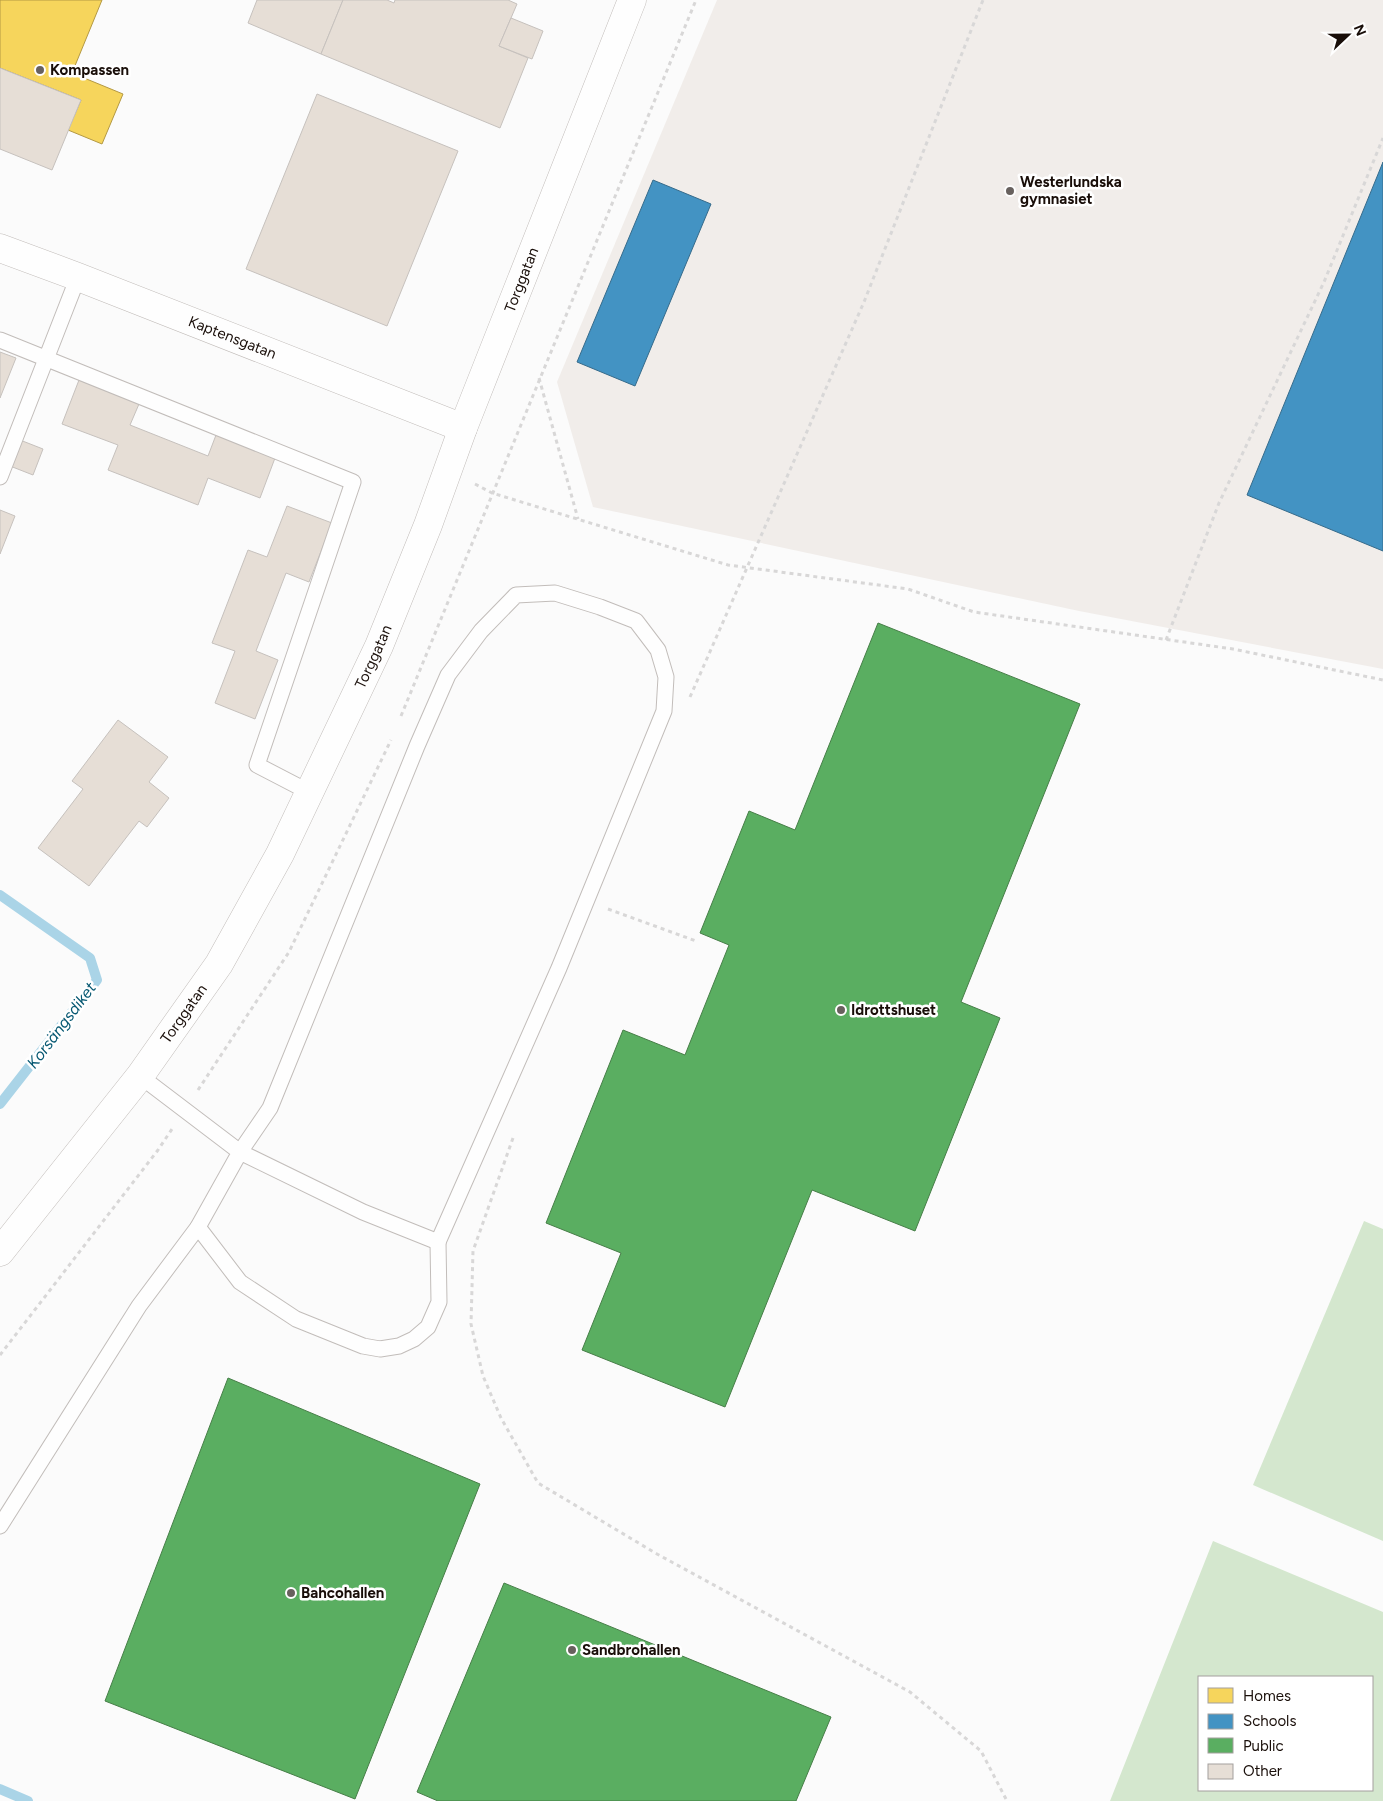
<svg xmlns="http://www.w3.org/2000/svg" width="1383" height="1801" viewBox="0 0 1383 1801" font-family="Figtree,sans-serif">
  <style>
    .built { fill: #f1edea }
    .green { fill: #d4e7ce; fill-rule: evenodd }
    .homes { fill: #f6d55c; stroke: #b49943 }
    .schools { fill: #4393c3; stroke: #366b8b }
    .public { fill: #5aae61; stroke: #467e47 }
    .lines { fill: none; stroke-linecap: round; stroke-linejoin: round }
    .stream { stroke: #aad4e7; stroke-width: 10 }
    .building { fill: #e6ded6; stroke: #c6c1bd }
    .service-casing { stroke: #c2bdba; stroke-width: 17 }
    .minor-casing { stroke: #c2bdba; stroke-width: 29 }
    .tertiary-casing { stroke: #c2bdba; stroke-width: 29 }
    .path { stroke: #d8d7d7; stroke-width: 3; stroke-dasharray: 4 4; stroke-linecap: butt }
    .service { stroke: #fefefe; stroke-width: 15 }
    .minor { stroke: #fefefe; stroke-width: 28 }
    .tertiary { stroke: #fefefe; stroke-width: 28 }
    .poi-dot { fill: #68615e; stroke: #fff; stroke-width: 2 }
    .labels { text-anchor: middle; stroke-width: 5; stroke-linejoin: round; paint-order: stroke }
    .poi-label { font-size: 15px; font-weight: bold; fill: #190e09; stroke: #fff; text-anchor: start }
    .street-label { font-size: 15px; fill: #190e09; stroke: #fff }
    .water-label { font-size: 16px; font-style: italic; fill: #065872; stroke: #fff }
  </style>
  <rect width="100%" height="100%" fill="#fbfbfb"/>
  <polygon class="built" points="717,0 1383,0 1383,669 1079,611 593,507 557,382"/>
  <g class="green">
    <polygon points="1364,1221 1383,1229 1383,1541 1253,1485"/>
    <path d="M 1213,1541 L 1383,1612 L 1383,1801 L 1110,1801 ZM 1372,1677 L 1372,1790 L 1199,1790 L 1199,1677 Z"/>
  </g>
  <polygon class="homes" points="0,0 102,0 72,73 123,94 102,144 68,130 81,100 0,68"/>
  <g class="schools">
    <polygon points="1383,162 1383,551 1247,495"/>
    <polygon points="653,180 711,204 635,386 577,362"/>
  </g>
  <g class="public">
    <polygon points="878,623 1080,704 961,1002 1000,1018 915,1231 812,1190 725,1407 582,1350 621,1253 546,1223 623,1030 685,1055 729,945 700,933 749,811 795,830"/>
    <polygon points="228,1378 480,1484 355,1799 105,1701"/>
    <polygon points="504,1583 831,1717 796,1801 438,1801 417,1792"/>
  </g>
  <g class="lines">
    <g class="stream">
      <polyline points="0,895 90,958 97,980 0,1104"/>
      <polyline points="0,1789 28,1801"/>
    </g>
  </g>
  <g class="building">
    <polygon points="257,0 343,0 321,54 248,23"/>
    <polygon points="343,0 387,0 394,3 395,0 508,0 517,4 499,46 528,58 500,128 321,54"/>
    <polygon points="511,18 543,31 532,59 499,46"/>
    <polygon points="0,68 81,100 52,170 0,149"/>
    <polygon points="317,94 458,151 387,326 246,269"/>
    <polygon points="0,352 16,358 0,398"/>
    <polygon points="79,380 139,404 130,425 208,456 216,435 275,458 260,498 208,478 198,505 108,470 118,445 62,424"/>
    <polygon points="20,440 43,449 33,475 10,466"/>
    <polygon points="287,506 332,523 309,582 286,573 256,651 278,660 255,719 215,703 235,651 212,643 248,550 267,557"/>
    <polygon points="0,510 15,516 0,554"/>
    <polygon points="118,720 168,757 149,782 169,798 147,827 139,821 89,886 38,848 83,789 72,781"/>
  </g>
  <g class="lines">
    <g class="service-casing">
      <g id="service">
        <polyline points="0,340 353,482 257,765 309,792"/>
        <polyline points="0,477 78,277"/>
        <polyline points="198,1227 240,1282 296,1319 363,1346 380,1349 399,1346 414,1339 428,1327 439,1302 438,1242"/>
        <polyline points="0,1526 139,1306 198,1227 240,1152 270,1108 417,746 448,675 481,631 516,595 555,593 600,607 636,621 658,650 666,677 664,711 559,968 438,1242 363,1212 240,1152 140,1076"/>
      </g>
    </g>
    <g class="minor-casing">
      <g id="minor">
        <path id="s1" d="M 0,248 L 78,277 L 463,428"/>
      </g>
    </g>
    <g class="tertiary-casing">
      <g id="tertiary">
        <path id="s2" d="M 0,1252 L 140,1076 L 219,964 L 280,854 L 379,646 L 428,525 L 463,428 L 632,0"/>
      </g>
    </g>
    <g class="path">
      <polyline points="539,378 578,519"/>
      <polyline points="475,484 492,493 728,565 908,589 974,612 1233,649 1383,680"/>
      <polyline points="1166,640 1219,503 1324,282 1383,138"/>
      <polyline points="690,697 864,302 983,0"/>
      <polyline points="401,716 696,0"/>
      <polyline points="608,909 696,941"/>
      <polyline points="198,1090 289,952 391,740"/>
      <polyline points="513,1138 473,1251 471,1324 483,1376 501,1418 538,1483 657,1554 910,1692 981,1751 1007,1801"/>
      <polyline points="0,1355 158,1150 172,1129"/>
    </g>
    <use href="#service" class="service"/>
    <use href="#minor" class="minor"/>
    <use href="#tertiary" class="tertiary"/>
  </g>
  <g class="poi-dot">
    <circle cx="40" cy="70" r="5"/>
    <circle cx="1010" cy="191" r="5"/>
    <circle cx="841" cy="1010" r="5"/>
    <circle cx="291" cy="1593" r="5"/>
    <circle cx="572" cy="1650" r="5"/>
  </g>
  <g class="labels">
    <g class="poi-label">
      <text x="50" y="75">Kompassen</text>
      <text x="1020" y="187">Westerlundska<tspan x="1020" dy="17">gymnasiet</tspan></text>
      <text x="851" y="1015">Idrottshuset</text>
      <text x="301" y="1598">Bahcohallen</text>
      <text x="582" y="1655">Sandbrohallen</text>
    </g>
    <g class="street-label">
      <text dy="5" stroke="none"><textPath href="#s2" startOffset="1111">Torggatan</textPath></text>
      <text dy="5" stroke="none"><textPath href="#s1" startOffset="249">Kaptensgatan</textPath></text>
      <text dy="5" stroke="none"><textPath href="#s2" startOffset="706">Torggatan</textPath></text>
      <text dy="5" stroke="none"><textPath href="#s2" startOffset="301">Torggatan</textPath></text>
    </g>
    <g class="water-label">
      <text transform="translate(61 1025) rotate(-53)" y="6">Korsängsdiket</text>
    </g>
  </g>
  <rect x="1198" y="1676" width="175" height="115" fill="#ffffff" stroke="#a39f9d"/>
  <rect x="1208" y="1688" width="25" height="15" fill="#f6d55c" stroke="#a39f9d"/>
  <text x="1243" y="1701" font-size="15" fill="#190e09">Homes</text>
  <rect x="1208" y="1714" width="25" height="15" fill="#4393c3" stroke="#a39f9d"/>
  <text x="1243" y="1726" font-size="15" fill="#190e09">Schools</text>
  <rect x="1208" y="1738" width="25" height="15" fill="#5aae61" stroke="#a39f9d"/>
  <text x="1243" y="1751" font-size="15" fill="#190e09">Public</text>
  <rect x="1208" y="1764" width="25" height="15" fill="#e6ded6" stroke="#a39f9d"/>
  <text x="1243" y="1776" font-size="15" fill="#190e09">Other</text>
  <g transform="translate(1348 35) rotate(68)" stroke="#ffffff" stroke-width="4" paint-order="stroke">
  <path d="M0-4L9 19L0 12L-9 19Z" fill="#190e09"/>
  <text y="-8" font-size="14" font-weight="bold" text-anchor="middle" fill="#190e09">N</text>
  </g>
</svg>
